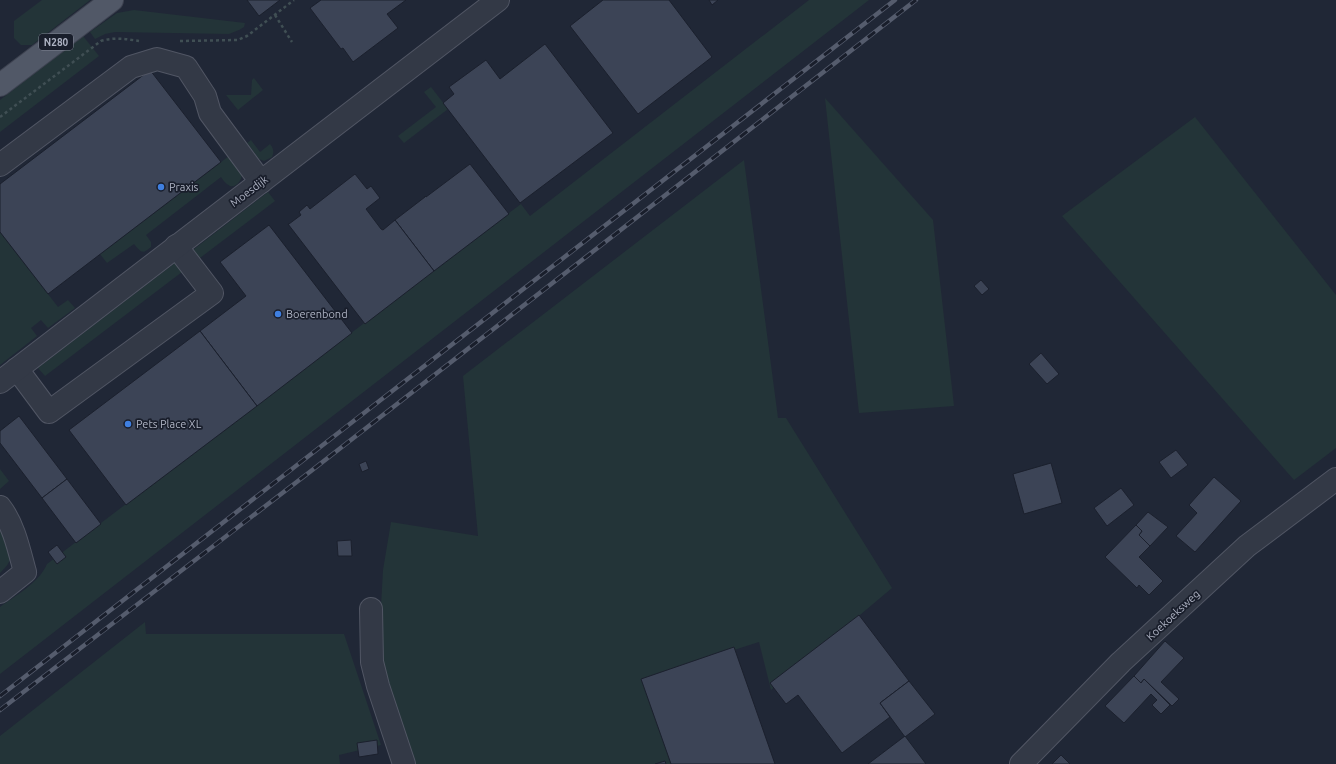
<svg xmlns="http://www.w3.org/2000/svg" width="1336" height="764" viewBox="0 0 1336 764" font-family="Ubuntu,sans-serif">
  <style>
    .green { fill: #233438 }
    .building { fill: #3c4456; stroke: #1b202d }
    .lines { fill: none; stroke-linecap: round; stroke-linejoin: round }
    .minor-casing { stroke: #515664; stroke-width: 24 }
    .major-casing { stroke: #3d4250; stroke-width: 24 }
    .path { stroke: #404f54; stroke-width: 2.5; stroke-dasharray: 3 3; stroke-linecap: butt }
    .minor { stroke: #333946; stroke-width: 22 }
    .major { stroke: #515867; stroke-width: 22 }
    .rail-casing { stroke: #555c6d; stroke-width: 4.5 }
    .rail { stroke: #191e2b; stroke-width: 3; stroke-dasharray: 9; stroke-linecap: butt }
    .shop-dot { fill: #3f7fe0; stroke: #191e2b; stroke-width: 1.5 }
    .labels { text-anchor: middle; stroke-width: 3.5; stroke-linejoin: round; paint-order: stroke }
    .shield { fill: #191e2b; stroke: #818695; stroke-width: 1 }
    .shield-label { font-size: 10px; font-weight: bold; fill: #aeb3c3 }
    .poi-label { font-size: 11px; fill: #aeb3c3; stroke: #191e2b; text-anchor: start }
    .street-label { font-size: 11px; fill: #aeb3c3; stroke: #191e2b }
  </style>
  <rect width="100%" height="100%" fill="#202736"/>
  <g class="green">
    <polygon points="42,0 90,0 32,45 21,45 14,38 14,21"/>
    <path d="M 809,0 L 869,0 L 0,674 L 0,607 C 16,595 39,583 47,564 L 521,204 L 530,216 Z"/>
    <polygon points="134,10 245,23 244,27 239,30 229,34 115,32 105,34 95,39 90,32 117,13"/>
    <polygon points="83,36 99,56 0,132 0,100"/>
    <polygon points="254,78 263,90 238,110 226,95 251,95 252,80"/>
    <polygon points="431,87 448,109 404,143 398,136 436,107 424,92"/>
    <polygon points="825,98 933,220 954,406 859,413"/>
    <polygon points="1195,117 1336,295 1336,448 1294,480 1062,216"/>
    <path d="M 251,140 L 260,152 L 270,144 C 274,149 274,152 272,157 L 264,161 L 259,159 L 247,143 Z"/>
    <path d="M 229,156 C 233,161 238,166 241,171 C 244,178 237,188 230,186 C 226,184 223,180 221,177 L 146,235 L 151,242 L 151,247 C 142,255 141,252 134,244 L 107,263 L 100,254 Z"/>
    <polygon points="744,160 778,418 786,418 892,588 771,690 759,642 643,679 671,764 406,764 378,659 383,570 391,522 478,536 463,376"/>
    <polygon points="268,192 275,201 196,261 189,253"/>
    <polygon points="0,232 58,307 68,300 75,308 48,328 41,320 31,328 37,336 0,365"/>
    <polygon points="175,263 182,272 45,376 38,368"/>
    <polygon points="0,469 9,481 0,489"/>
    <path d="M 0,531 C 13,548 17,557 0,573 Z"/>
    <polygon points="145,622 146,634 344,634 381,745 339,755 340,764 0,764 0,736"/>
  </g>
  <g class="building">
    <polygon points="247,0 280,0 259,16"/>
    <polygon points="321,0 406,0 387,14 398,28 353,62 343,48 341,49 310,8"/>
    <polygon points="603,0 669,0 712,57 638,114 570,26"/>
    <polygon points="709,0 718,0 712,5"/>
    <polygon points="545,44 613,133 520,203 443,103 454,94 449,87 486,60 500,79"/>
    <polygon points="150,70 221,162 48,294 0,232 0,184"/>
    <polygon points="470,164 509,214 434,271 395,220 425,197 425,196 426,197"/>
    <polygon points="355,174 367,189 371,186 380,198 366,209 381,229 383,230 395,220 434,271 365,324 288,224 289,224 301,215 299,212 307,205 310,209"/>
    <polygon points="269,225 352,333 257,406 200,331 246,296 220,262"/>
    <polygon points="981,280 989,289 982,295 974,286"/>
    <polygon points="200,331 257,406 126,505 69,430"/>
    <polygon points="1041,353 1059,374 1047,384 1029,364"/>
    <polygon points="19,416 67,479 42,498 0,443 0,431"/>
    <polygon points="1176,450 1188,465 1171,478 1159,462"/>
    <polygon points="366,461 369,469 362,472 359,464"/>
    <polygon points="1051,463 1062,503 1024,514 1013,474"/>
    <polygon points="1214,477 1241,501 1195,552 1176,536 1197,513 1189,505"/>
    <polygon points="67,479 101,524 76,543 42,498"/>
    <polygon points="1121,488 1134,505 1107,526 1094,508"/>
    <polygon points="1148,512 1168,527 1150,546 1139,535 1142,531 1136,525"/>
    <polygon points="1136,525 1142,531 1139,535 1150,546 1139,557 1163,581 1149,595 1139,585 1137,588 1105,557"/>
    <polygon points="351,540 352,556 338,556 337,541"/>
    <polygon points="57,545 66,557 57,564 48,552"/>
    <polygon points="859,615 909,681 880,703 890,717 842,753 798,695 786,704 770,683"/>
    <polygon points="1165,641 1184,658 1161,682 1179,699 1172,706 1144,679 1141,683 1134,676"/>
    <polygon points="734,647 775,764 671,764 641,679"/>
    <polygon points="1134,676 1141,683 1144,679 1170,705 1161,714 1152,705 1157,700 1151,694 1124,723 1105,706"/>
    <polygon points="909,681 935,714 905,737 880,703"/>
    <polygon points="905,736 926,764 868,764"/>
    <polygon points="377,740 378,754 359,757 357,743"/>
    <polygon points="1061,755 1070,764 1052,764"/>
    <polygon points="665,761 666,764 655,764"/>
  </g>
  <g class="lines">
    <g class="minor-casing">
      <g id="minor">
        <polyline points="0,165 131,67 157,59 186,67 205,96 210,113 261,182"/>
        <polyline points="17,369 49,412 212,293 176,246"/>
        <polyline points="0,382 498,0"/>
        <path d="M 0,507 C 14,525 19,550 25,572 L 0,592"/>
        <polyline points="371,609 372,662 378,686 404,764"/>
        <polyline points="1021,764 1121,662 1247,546 1336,479"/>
      </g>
    </g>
    <g class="major-casing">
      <polyline id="major" points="0,85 112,0"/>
    </g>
    <g class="path">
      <polyline points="275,15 292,42"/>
      <polyline points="180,41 238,40 247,36 294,0"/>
      <path d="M 0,117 L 101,41 C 114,37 126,39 139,41"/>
    </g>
    <use href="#minor" class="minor"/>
    <use href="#major" class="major"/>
    <g class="rail-casing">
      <g id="rail">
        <polyline points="0,696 895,0"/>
        <polyline points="0,710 311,471 916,0"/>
      </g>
    </g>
    <use href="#rail" class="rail"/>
  </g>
  <g class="shop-dot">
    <circle cx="161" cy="187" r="4"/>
    <circle cx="278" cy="314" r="4"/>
    <circle cx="128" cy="424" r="4"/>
  </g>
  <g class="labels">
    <rect class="shield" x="39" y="34" width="34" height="16" rx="3"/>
    <g class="shield-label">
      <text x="56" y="46">N280</text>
    </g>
    <g class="poi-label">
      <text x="169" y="191">Praxis</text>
      <text x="286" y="318">Boerenbond</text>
      <text x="136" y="428">Pets Place XL</text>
    </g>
    <g class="street-label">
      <text transform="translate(249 191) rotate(-37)" y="4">Moesdijk</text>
      <text transform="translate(1173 615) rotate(-43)" y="4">Koekoeksweg</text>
    </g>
  </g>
</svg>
